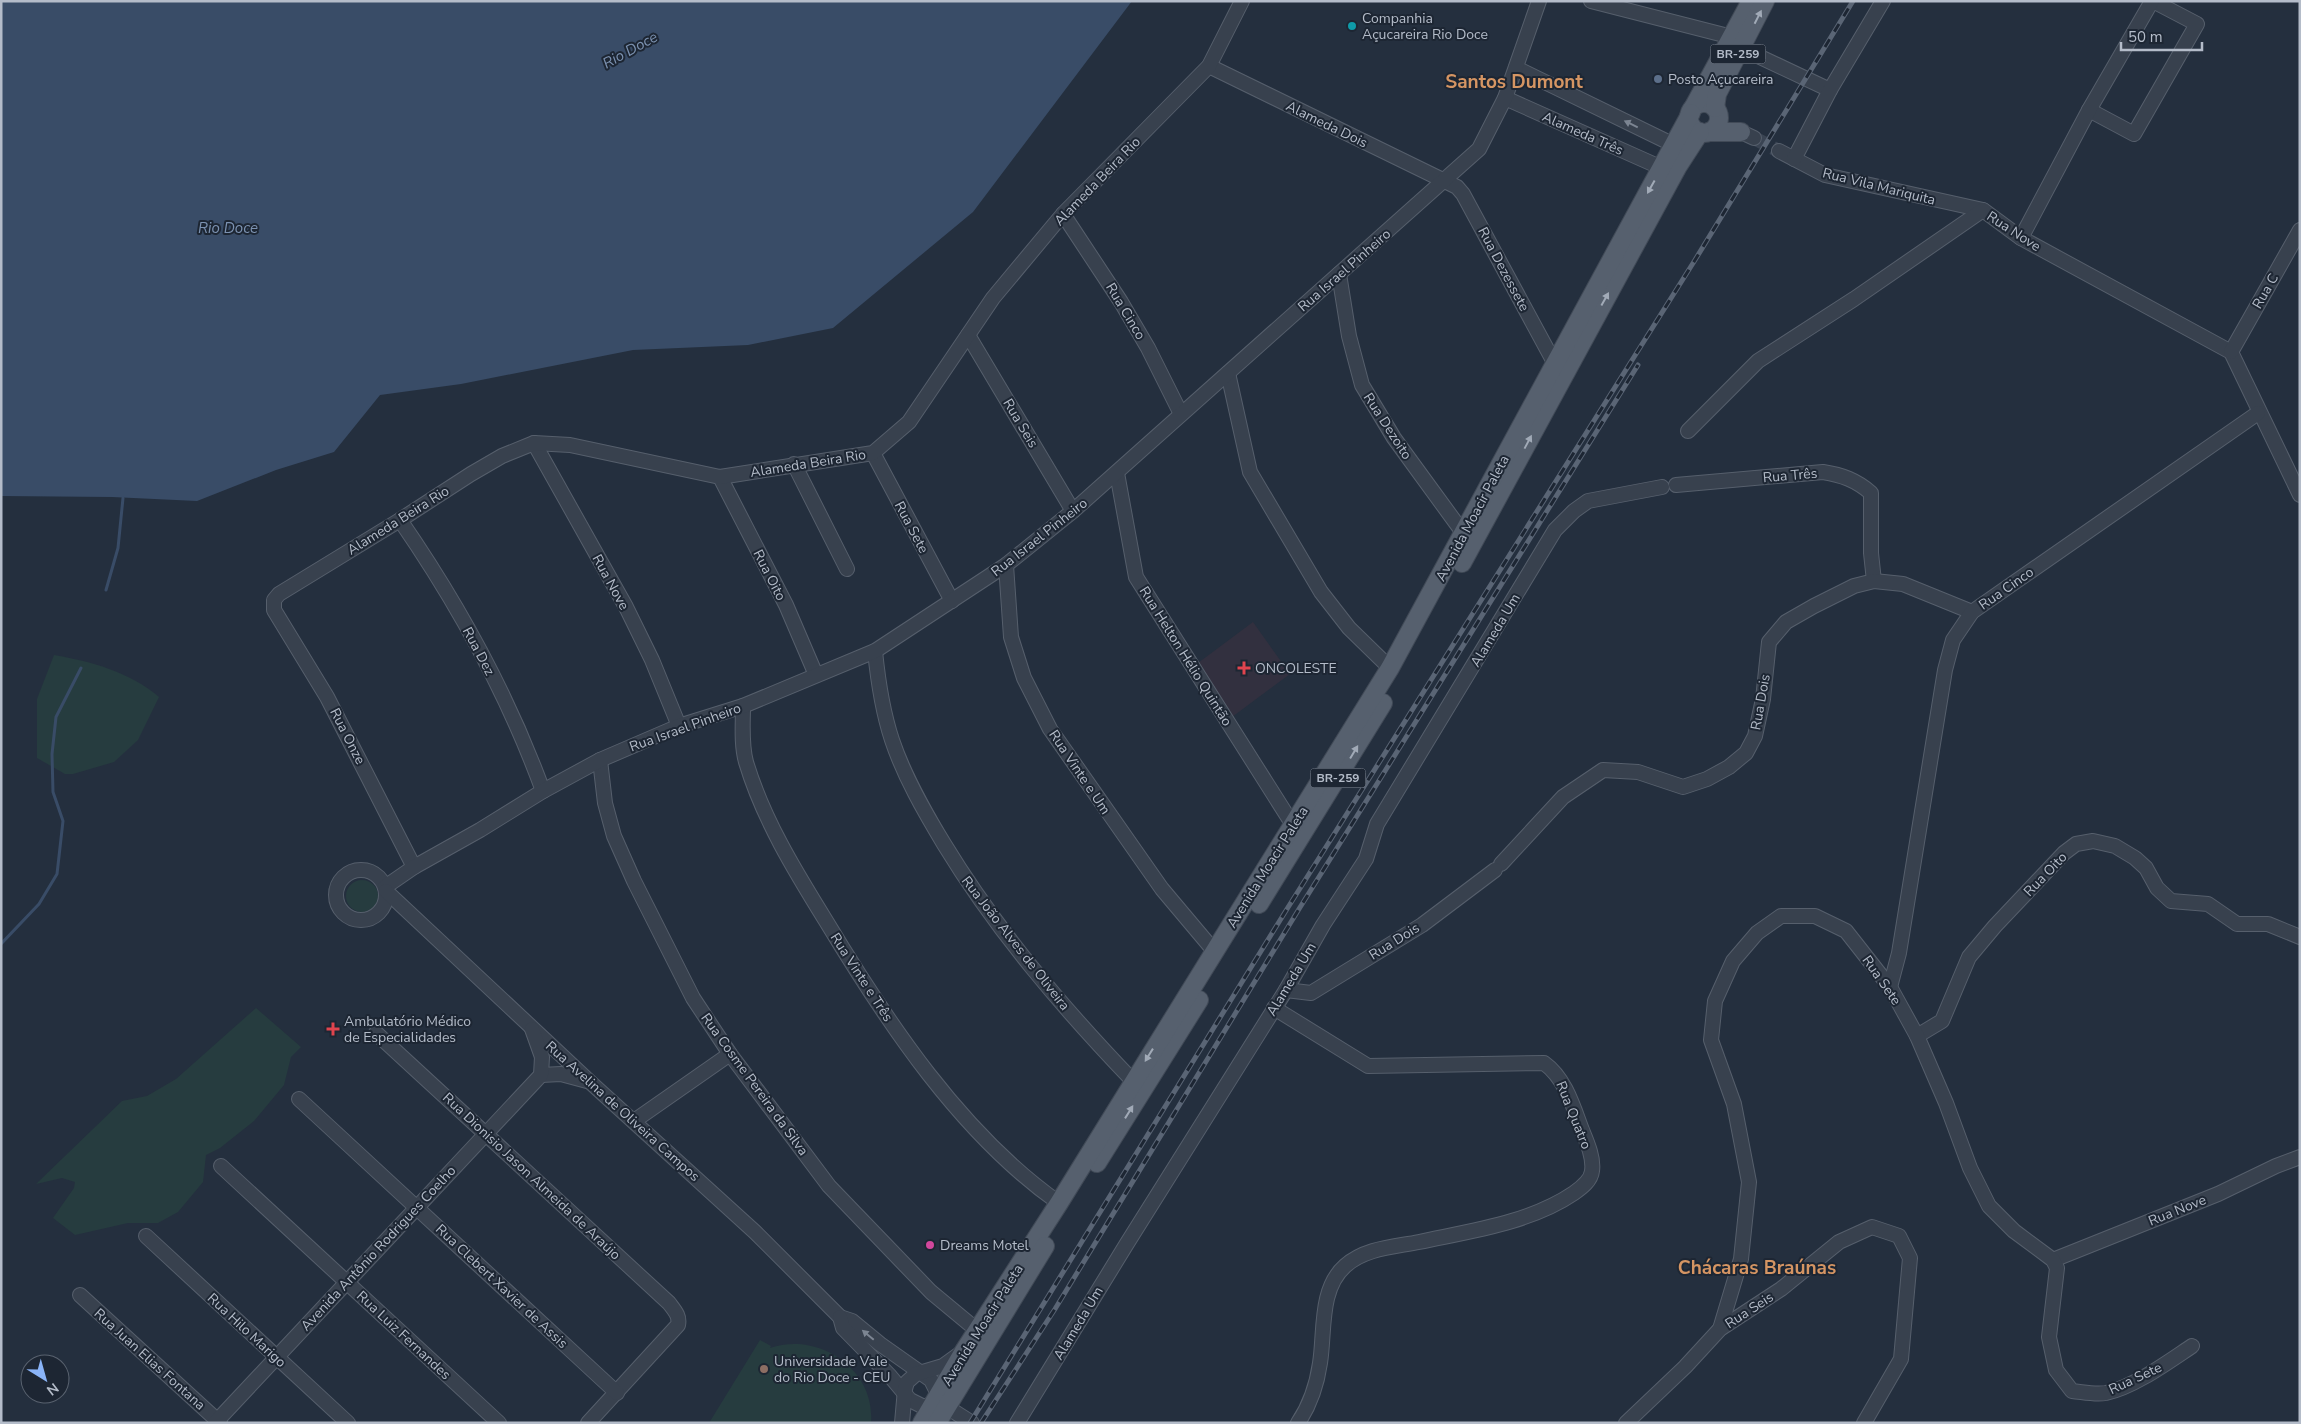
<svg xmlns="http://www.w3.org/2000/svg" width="2301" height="1424" viewBox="0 0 2301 1424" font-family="'Nunito Sans',sans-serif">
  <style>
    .medical { fill: #32303f }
    .green { fill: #263c3f }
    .water { fill: #394c67 }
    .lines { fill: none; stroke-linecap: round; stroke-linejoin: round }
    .stream { stroke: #394c67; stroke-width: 3 }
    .minor-tunnel { stroke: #3a4453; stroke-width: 14; stroke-dasharray: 14 7; stroke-linecap: butt }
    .minor-casing { stroke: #565f6c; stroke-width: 16 }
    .major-casing { stroke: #414a57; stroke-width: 20 }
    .minor { stroke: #38414e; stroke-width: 14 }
    .major { stroke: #56606e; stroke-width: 18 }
    .rail-casing { stroke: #5a6575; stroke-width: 5 }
    .rail { stroke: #1d2633; stroke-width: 3; stroke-dasharray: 9; stroke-linecap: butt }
    .oneway { fill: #a1aab7 }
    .oneway2 { fill: #7c8592 }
    .culture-dot { fill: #0f9aa8; stroke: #1d2633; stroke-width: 2 }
    .service-dot { fill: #5c6f8a; stroke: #1d2633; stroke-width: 2 }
    .health-dot { fill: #e0444e; stroke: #1d2633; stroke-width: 2 }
    .hotel-dot { fill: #d1479c; stroke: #1d2633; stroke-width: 2 }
    .education-dot { fill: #8d6e63; stroke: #1d2633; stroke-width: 2 }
    .labels { text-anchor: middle; stroke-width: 4; stroke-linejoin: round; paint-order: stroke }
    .shield { fill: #1d2633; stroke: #878f9c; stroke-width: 1 }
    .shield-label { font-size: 12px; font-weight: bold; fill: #b4bcc9 }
    .poi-label { font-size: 14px; fill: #b4bcc9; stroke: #1d2633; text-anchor: start }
    .street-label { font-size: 14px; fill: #b4bcc9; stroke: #1d2633 }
    .water-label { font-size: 15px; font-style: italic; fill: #7c92b1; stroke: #1d2633 }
    .district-label { font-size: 19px; font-weight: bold; fill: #d59563; stroke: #1d2633 }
  </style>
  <rect width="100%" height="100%" fill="#242f3e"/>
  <polygon class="medical" points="1253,622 1290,674 1232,717 1198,663"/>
  <g class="green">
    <path d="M 54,655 C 92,662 128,671 159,697 L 138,740 L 114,762 L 73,774 L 65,774 L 37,758 L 37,699 Z"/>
    <circle cx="362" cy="896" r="16"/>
    <polygon points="256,1008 301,1047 291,1057 284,1085 254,1121 220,1148 206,1155 203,1182 178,1212 158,1223 128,1223 75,1235 53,1218 74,1188 75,1182 62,1178 36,1184 122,1101 147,1096 176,1079"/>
    <path d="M 760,1340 L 771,1346 L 770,1348 C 819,1331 876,1370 871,1423 L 709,1423 Z"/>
  </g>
  <polygon class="water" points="1,1 1132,1 973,212 833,328 748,345 633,350 461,384 380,395 334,452 276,470 197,501 112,497 1,496"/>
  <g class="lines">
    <g class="stream">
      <polyline points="106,590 118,548 123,498"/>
      <polyline points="1,944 39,904 57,874 63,821 53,792 52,754 56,717 81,668"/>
    </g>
    <polyline class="minor-tunnel" points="1754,138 1779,151"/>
    <g class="minor-casing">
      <g id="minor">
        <polyline points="1591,1 1732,37"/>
        <polyline points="1741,48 1830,90"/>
        <polyline points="1209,66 1457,187 1463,194 1555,364"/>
        <polyline points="1516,68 1674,145"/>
        <polyline points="1505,98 1662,168"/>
        <polyline points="2089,110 2134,134 2197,24 2153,1"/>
        <polyline points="1741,132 1754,138"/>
        <polyline points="1779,151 1825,175 1983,210 2021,238 2231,352 2300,495"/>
        <polyline points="1794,159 1830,90 1883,1"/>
        <polyline points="1063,214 1121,302 1148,348 1181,414"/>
        <polyline points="2021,238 2089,110 2152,1"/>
        <polyline points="1339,274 1349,336 1362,385 1394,438 1464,534"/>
        <polyline points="968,335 1073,511"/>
        <polyline points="2231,352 2300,230"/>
        <polyline points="1228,373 1250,472 1321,592 1349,628 1390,668"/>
        <polyline points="1688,431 1758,361 1854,299 1983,210"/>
        <polyline points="534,443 626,607 652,660 679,726"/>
        <polyline points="873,453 952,601"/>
        <polyline points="794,464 847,569"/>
        <polyline points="1117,473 1136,577 1293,825"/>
        <polyline points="720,477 786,605 816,675"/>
        <path d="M 1676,485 L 1823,472 C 1842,475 1856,480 1871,493 L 1871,553 L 1874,581"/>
        <path d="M 400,520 C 458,604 508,695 543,791"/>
        <polyline points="1006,565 1011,637 1024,678 1050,729 1162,889 1215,952"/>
        <path d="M 875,651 C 878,681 882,710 892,740 C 904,776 924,811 944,844 C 997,931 1063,1008 1133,1081"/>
        <path d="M 743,706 C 743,724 741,744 746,762 C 763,819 795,871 826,921 C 887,1022 961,1134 1059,1203"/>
        <polyline points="600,760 605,803 614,836 634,881 693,998 730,1054 829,1186 931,1292 978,1331"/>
        <polyline points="1501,864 1563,797 1603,770 1638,772 1683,787 1707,779 1729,767 1746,753 1755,736 1763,699 1769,642 1786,622 1814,606 1854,586 1874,581 1903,584 1972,612"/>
        <polyline points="414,867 327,697 274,610 274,600 279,594 400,520 471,474 502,456 534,443 570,445 720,477 873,453 909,422 993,298 1063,214 1209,66 1242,1"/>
        <circle cx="361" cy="895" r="25"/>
        <polyline points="385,887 414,867 480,830 543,791 600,760 679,726 743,706 875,651 1006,565 1073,511 1479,149 1505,98 1539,1"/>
        <polyline points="386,891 590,1082 755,1232 840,1317 852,1321 880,1344 931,1380 936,1390 936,1401"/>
        <polyline points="1890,987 1899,953 1945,670 1953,640 1972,612 2258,413"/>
        <polyline points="1286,990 1311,993 1422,925 1495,870"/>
        <path d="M 1274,1008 L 1368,1066 L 1544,1063 C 1565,1078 1573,1106 1582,1130 C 1587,1142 1594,1158 1592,1171 C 1591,1181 1581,1188 1574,1193 C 1530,1223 1470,1231 1419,1242 C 1394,1247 1365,1248 1345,1266 C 1319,1289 1325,1332 1320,1363 C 1317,1384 1310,1405 1298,1423"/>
        <path d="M 376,1033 L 669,1303 C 675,1311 680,1316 678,1325 L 588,1423"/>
        <polyline points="1917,1036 1942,1021 1969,957 1995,926 2064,853 2076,844 2093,841 2115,846 2135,858 2146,868 2157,888 2171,901 2208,904 2237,924 2268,924 2300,937"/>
        <polyline points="541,1075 561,1074 587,1081"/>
        <polyline points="299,1099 617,1393"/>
        <polyline points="634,1121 730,1054"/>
        <polyline points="221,1166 499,1423"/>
        <polyline points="146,1236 348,1423"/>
        <polyline points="2053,1260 2218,1194 2276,1166 2300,1157"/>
        <polyline points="80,1295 220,1423"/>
        <polyline points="840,1317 843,1328 890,1376 910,1400 922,1406 927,1406 936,1401"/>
        <path d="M 1720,1329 L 1741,1259 L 1749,1182 L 1734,1104 L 1711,1040 L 1715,1001 L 1733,961 L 1757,933 L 1781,916 L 1815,916 L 1846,931 L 1890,987 L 1917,1036 L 1946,1103 L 1970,1168 L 1989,1206 L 2014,1231 L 2053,1260 L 2057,1268 L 2049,1337 L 2056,1370 L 2072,1391 C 2083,1392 2095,1395 2106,1393 C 2134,1387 2168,1362 2192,1346"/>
        <polyline points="939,1402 972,1423"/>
        <polyline points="215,1423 541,1075 542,1057 532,1029"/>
        <polyline points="902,1423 905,1389 907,1382 916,1374 943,1366 961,1353"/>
        <polyline points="1017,1423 1126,1245 1286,990 1323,925 1366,859 1377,824 1555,530 1574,511 1588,501 1662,487"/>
        <polyline points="1626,1423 1685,1367 1720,1329 1781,1289 1839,1242 1872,1227 1899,1236 1910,1258 1901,1359 1864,1423"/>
      </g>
    </g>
    <g class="major-casing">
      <g id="major">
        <circle cx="1704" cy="118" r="15"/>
        <polyline points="1693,108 1751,1"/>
        <polyline points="1715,108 1717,94 1765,1"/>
        <polyline points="1709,132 1741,132"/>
        <polyline points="1462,563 1678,166 1700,132"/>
        <polyline points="1259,904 1383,703"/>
        <polyline points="1097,1163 1199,1000"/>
        <polyline points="922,1423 964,1351 1059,1203 1390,668 1691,113"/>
        <polyline points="937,1423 1045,1246"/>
      </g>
    </g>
    <use href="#minor" class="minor"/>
    <use href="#major" class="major"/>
    <g class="rail-casing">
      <g id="rail">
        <polyline points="970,1423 1287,909 1695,260 1853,1"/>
        <polyline points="981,1423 1055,1309 1299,909 1638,365"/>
      </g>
    </g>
    <use href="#rail" class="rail"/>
  </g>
  <defs><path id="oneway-solid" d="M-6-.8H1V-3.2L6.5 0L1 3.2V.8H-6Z" transform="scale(1.25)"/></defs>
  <g class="oneway">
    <use href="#oneway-solid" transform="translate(1758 17) rotate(-63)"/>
    <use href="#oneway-solid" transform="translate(1651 187) rotate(119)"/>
    <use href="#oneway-solid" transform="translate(1605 299) rotate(-61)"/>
    <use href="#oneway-solid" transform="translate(1528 442) rotate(-62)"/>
    <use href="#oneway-solid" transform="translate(1354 752) rotate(-59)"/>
    <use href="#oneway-solid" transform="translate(1149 1055) rotate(122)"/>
    <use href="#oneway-solid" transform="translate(1129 1112) rotate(-58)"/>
  </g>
  <g class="oneway2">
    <use href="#oneway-solid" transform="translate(1631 124) rotate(-154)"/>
    <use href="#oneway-solid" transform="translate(868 1335) rotate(-140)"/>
  </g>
  <circle class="culture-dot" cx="1352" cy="26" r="5"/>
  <circle class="service-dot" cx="1658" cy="79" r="5"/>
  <g class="health-dot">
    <path d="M1241.5 660.5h5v5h5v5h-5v5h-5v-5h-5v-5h5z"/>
    <path d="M330.5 1021.5h5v5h5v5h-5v5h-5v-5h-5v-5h5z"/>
  </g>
  <circle class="hotel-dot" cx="930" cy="1245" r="5"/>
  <circle class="education-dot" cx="764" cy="1369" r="5"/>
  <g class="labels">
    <g class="shield">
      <rect x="1710.5" y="44.5" width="55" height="19" rx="4"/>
      <rect x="1310.5" y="768.5" width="55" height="19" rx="4"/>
    </g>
    <g class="shield-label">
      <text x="1738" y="58">BR-259</text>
      <text x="1338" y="782">BR-259</text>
    </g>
    <g class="poi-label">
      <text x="1362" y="23">Companhia<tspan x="1362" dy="16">Açucareira Rio Doce</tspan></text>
      <text x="1668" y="84">Posto Açucareira</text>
      <text x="1255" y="673">ONCOLESTE</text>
      <text x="344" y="1026">Ambulatório Médico<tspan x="344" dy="16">de Especialidades</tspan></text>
      <text x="940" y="1250">Dreams Motel</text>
      <text x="774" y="1366">Universidade Vale<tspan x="774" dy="16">do Rio Doce - CEU</tspan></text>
    </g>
    <g class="street-label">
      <text transform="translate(1327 124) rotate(26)" y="5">Alameda Dois</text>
      <text transform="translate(1583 133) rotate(24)" y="5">Alameda Três</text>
      <text transform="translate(1097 181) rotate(-46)" y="5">Alameda Beira Rio</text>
      <text transform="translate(1879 186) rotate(14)" y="5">Rua Vila Mariquita</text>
      <text transform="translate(2014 231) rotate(33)" y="5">Rua Nove</text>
      <text transform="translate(1504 269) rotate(62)" y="5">Rua Dezessete</text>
      <text transform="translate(1344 270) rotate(-41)" y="5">Rua Israel Pinheiro</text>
      <text transform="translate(2265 291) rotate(-60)" y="5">Rua C</text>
      <text transform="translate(1126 311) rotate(59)" y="5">Rua Cinco</text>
      <text transform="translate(1021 423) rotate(59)" y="5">Rua Seis</text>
      <text transform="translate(1388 426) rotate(57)" y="5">Rua Dezoito</text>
      <text transform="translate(808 463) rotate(-9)" y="5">Alameda Beira Rio</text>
      <text transform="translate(1790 475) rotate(-5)" y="5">Rua Três</text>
      <text transform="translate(1472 518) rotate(-62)" y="5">Avenida Moacir Paleta</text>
      <text transform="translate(398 520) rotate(-32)" y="5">Alameda Beira Rio</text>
      <text transform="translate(912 527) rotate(62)" y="5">Rua Sete</text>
      <text transform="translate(1039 537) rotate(-38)" y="5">Rua Israel Pinheiro</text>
      <text transform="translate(770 575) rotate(63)" y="5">Rua Oito</text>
      <text transform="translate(611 582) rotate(61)" y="5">Rua Nove</text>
      <text transform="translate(2006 588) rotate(-35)" y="5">Rua Cinco</text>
      <text transform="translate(1495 630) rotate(-59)" y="5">Alameda Um</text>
      <text transform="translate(479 651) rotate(62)" y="5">Rua Dez</text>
      <text transform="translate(1186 656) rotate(58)" y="5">Rua Helton Hélio Quintão</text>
      <text transform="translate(1760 702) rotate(-80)" y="5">Rua Dois</text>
      <text transform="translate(685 727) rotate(-20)" y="5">Rua Israel Pinheiro</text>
      <text transform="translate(348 736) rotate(63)" y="5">Rua Onze</text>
      <text transform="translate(1080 772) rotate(56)" y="5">Rua Vinte e Um</text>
      <text transform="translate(1267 867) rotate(-58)" y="5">Avenida Moacir Paleta</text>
      <text transform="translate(2045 874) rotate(-46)" y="5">Rua Oito</text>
      <text transform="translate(1394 941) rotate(-32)" y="5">Rua Dois</text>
      <text transform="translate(1016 943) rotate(52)" y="5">Rua João Alves de Oliveira</text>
      <text transform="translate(862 977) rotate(57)" y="5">Rua Vinte e Três</text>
      <text transform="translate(1291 979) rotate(-59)" y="5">Alameda Um</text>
      <text transform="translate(1882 980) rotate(55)" y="5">Rua Sete</text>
      <text transform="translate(755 1084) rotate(54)" y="5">Rua Cosme Pereira da Silva</text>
      <text transform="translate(623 1111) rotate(42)" y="5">Rua Avelina de Oliveira Campos</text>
      <text transform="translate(1574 1115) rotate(68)" y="5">Rua Quatro</text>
      <text transform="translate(532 1176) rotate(43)" y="5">Rua Dionisio Jason Almeida de Araújo</text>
      <text transform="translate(2177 1210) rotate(-22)" y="5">Rua Nove</text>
      <text transform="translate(378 1248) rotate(-47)" y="5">Avenida Antônio Rodrigues Coelho</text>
      <text transform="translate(502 1286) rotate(43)" y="5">Rua Clebert Xavier de Assis</text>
      <text transform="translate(1749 1310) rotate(-33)" y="5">Rua Seis</text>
      <text transform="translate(1078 1323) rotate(-59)" y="5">Alameda Um</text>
      <text transform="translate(982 1325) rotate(-58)" y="5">Avenida Moacir Paleta</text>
      <text transform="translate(247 1330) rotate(43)" y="5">Rua Hilo Marigo</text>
      <text transform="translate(404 1335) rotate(43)" y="5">Rua Luiz Fernandes</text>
      <text transform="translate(150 1359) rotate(42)" y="5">Rua Juan Elias Fontana</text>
      <text transform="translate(2135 1378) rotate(-25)" y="5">Rua Sete</text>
    </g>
    <g class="water-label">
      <text transform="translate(630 50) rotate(-29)" y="5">Rio Doce</text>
      <text x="228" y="233">Rio Doce</text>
    </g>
    <g class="district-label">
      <text x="1514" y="88">Santos Dumont</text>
      <text x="1757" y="1274">Chácaras Braúnas</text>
    </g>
  </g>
  <rect width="2301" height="1424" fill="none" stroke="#b4bcc9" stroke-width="5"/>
  <g transform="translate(45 1379) rotate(143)"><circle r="24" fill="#1d2633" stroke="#59626f"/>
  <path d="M0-4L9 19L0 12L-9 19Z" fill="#8ab4f8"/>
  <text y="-8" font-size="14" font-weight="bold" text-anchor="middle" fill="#b4bcc9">N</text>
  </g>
  <path d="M2121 42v8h81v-8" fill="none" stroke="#b4bcc9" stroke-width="2.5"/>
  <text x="2128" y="42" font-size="15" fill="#b4bcc9" stroke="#1d2633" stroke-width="4" paint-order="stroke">50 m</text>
</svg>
